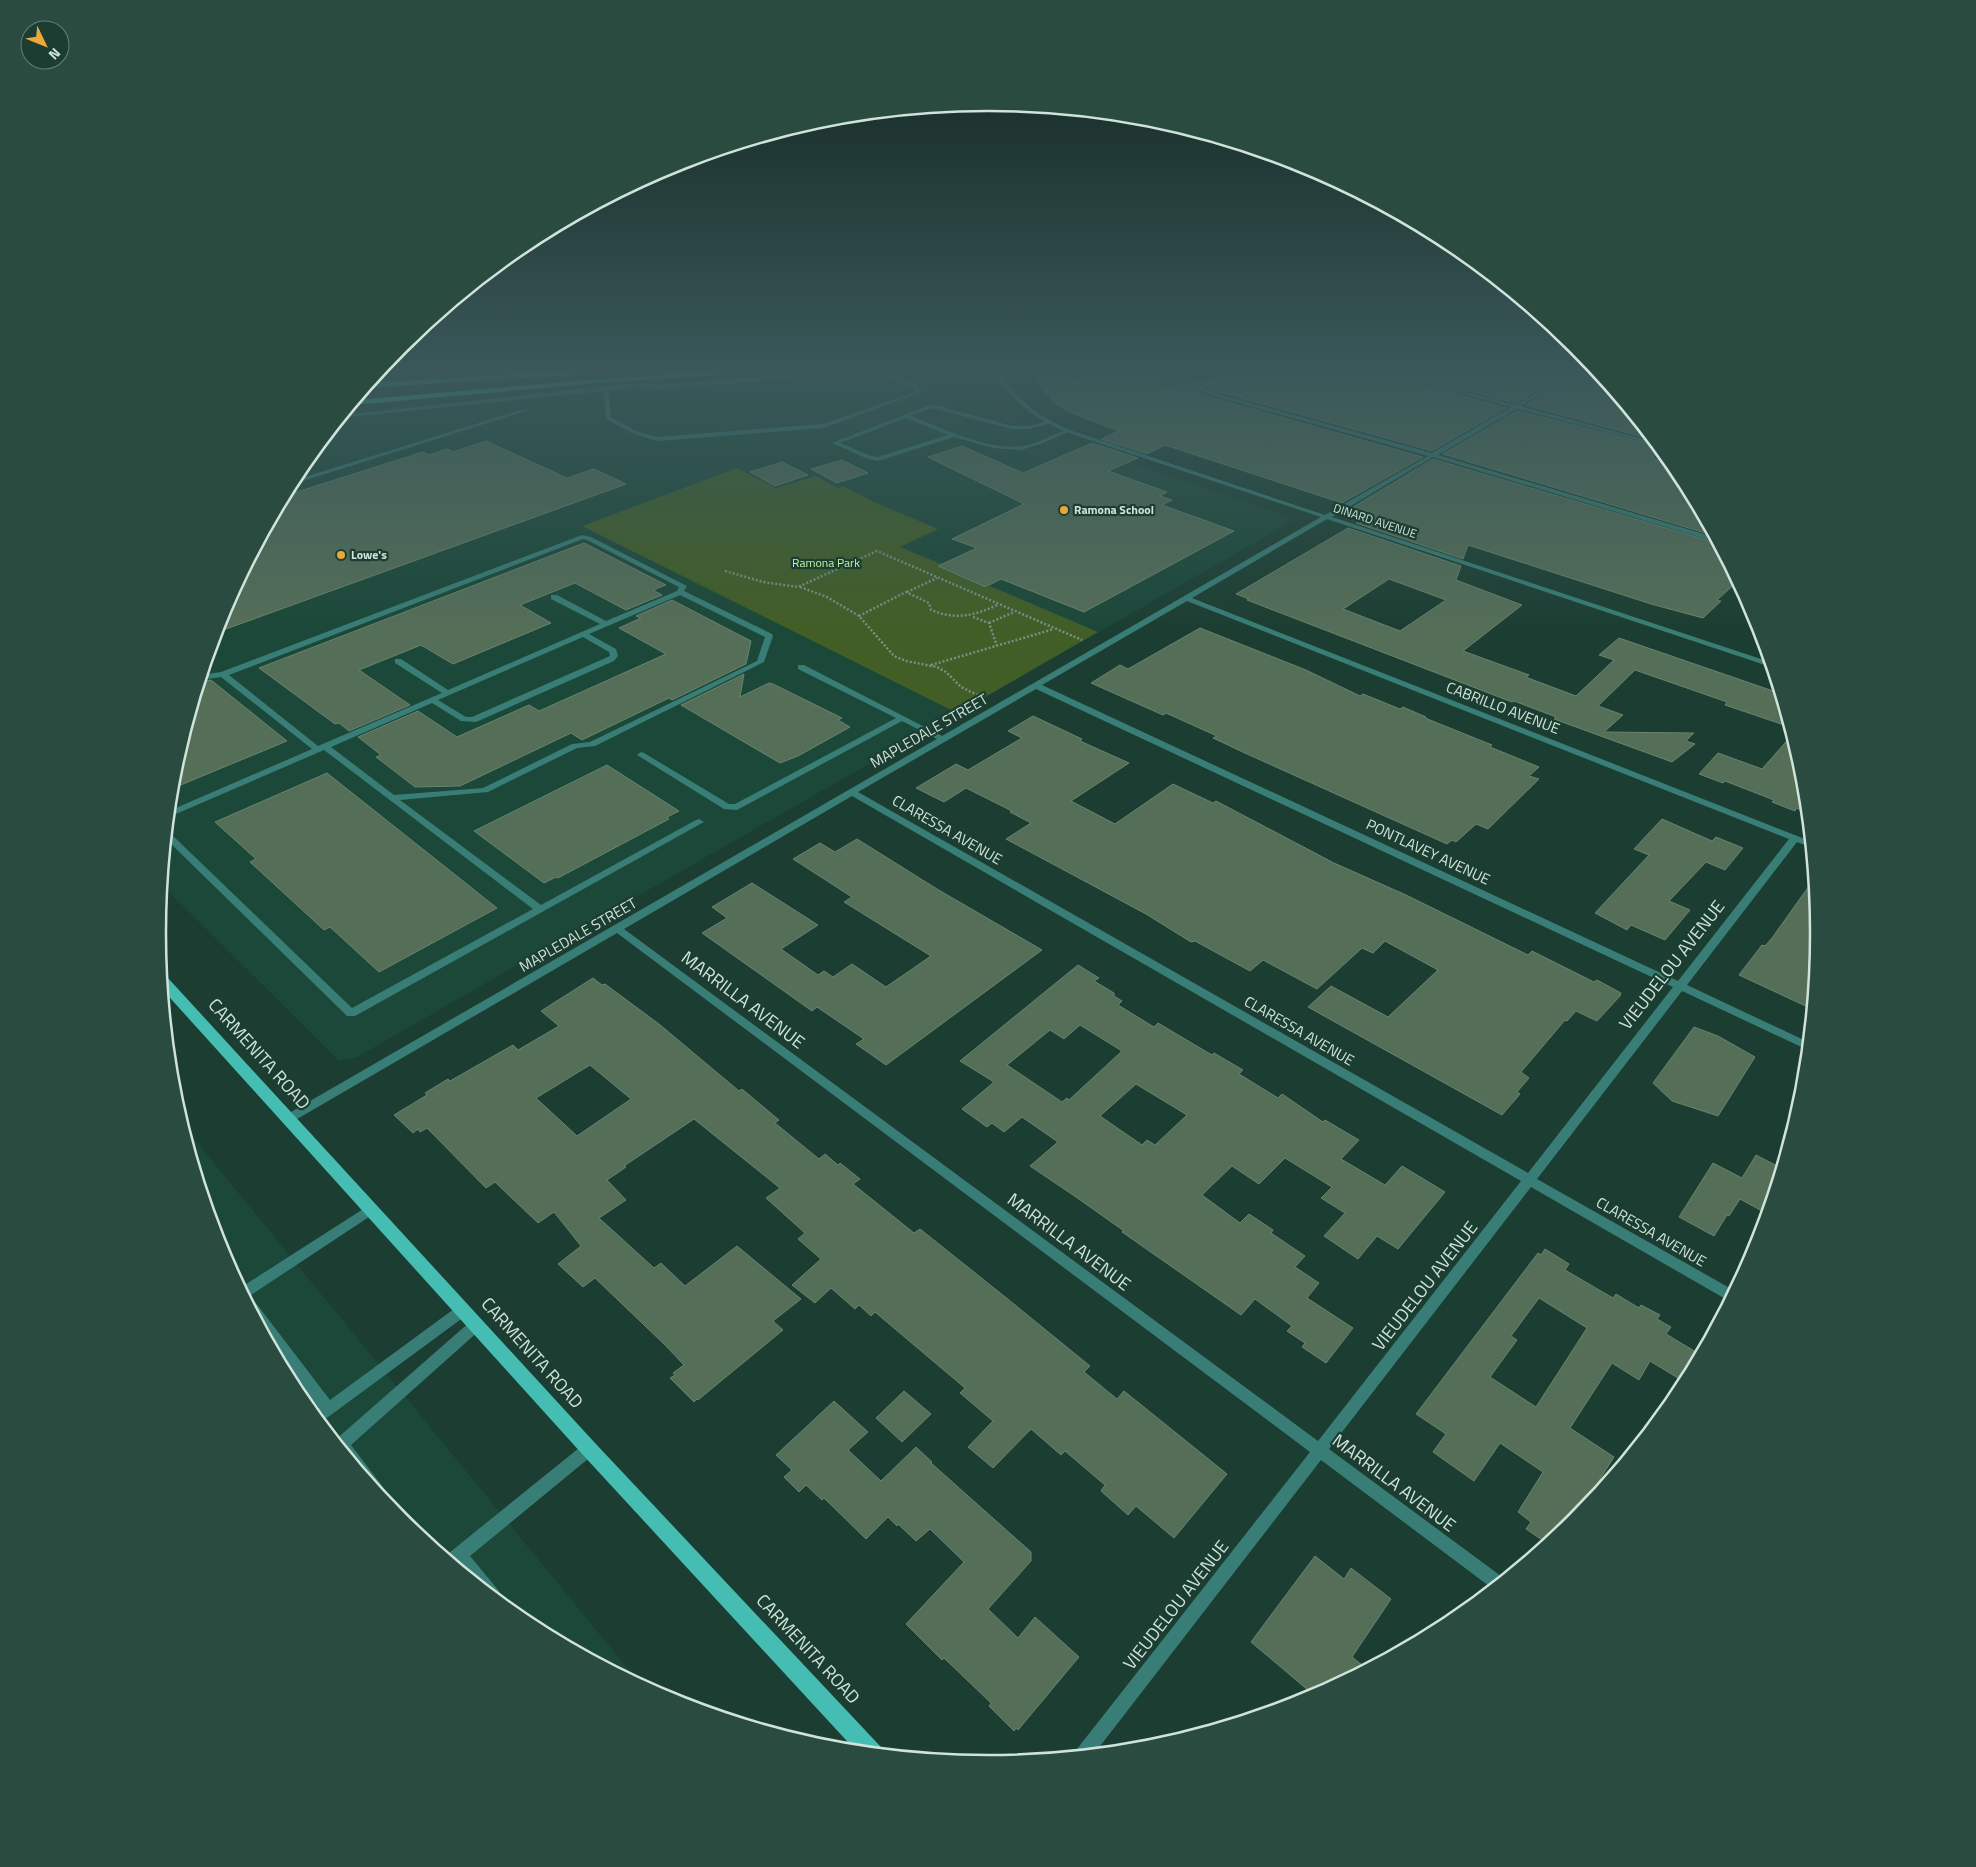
<svg xmlns="http://www.w3.org/2000/svg" width="1976" height="1867" viewBox="0 0 1976 1867" font-family="'Titillium Web',sans-serif">
  <style>
    .built { fill: #1c4839 }
    .green { fill: #425e27 }
    .building { fill: #546e58; stroke: #69846e; fill-rule: evenodd }
    .lines { fill: none; stroke-linecap: round; stroke-linejoin: round }
    .path { stroke: #769187; stroke-width: 2.5; stroke-dasharray: 2 2; stroke-linecap: butt }
    .service { fill: #387d76; fill-rule: evenodd }
    .minor { fill: #387d76; fill-rule: evenodd }
    .primary { fill: #45bdb2; fill-rule: evenodd }
    .motorway { fill: #3fd7ca; fill-rule: evenodd }
    .poi-dot { fill: #eba93a; stroke: #1c3e32; stroke-width: 2 }
    .labels { text-anchor: middle; stroke-width: 4.5; stroke-linejoin: round; paint-order: stroke }
    .far-poi-label { font-size: 12px; font-weight: bold; fill: #d0e3db; stroke: #1c3e32; text-anchor: start }
    .far-street-label { font-size: 12px; fill: #d0e3db; stroke: #1c3e32 }
    .far-park-label { font-size: 12px; fill: #c3f49a; stroke: #1c3e32 }
    .street-label { font-size: 15px; fill: #d0e3db; stroke: #1c3e32 }
    .near-street-label { font-size: 18px; fill: #d0e3db; stroke: #1c3e32 }
    .rim { fill: none; stroke: #d0e3db; stroke-width: 2.5 }
  </style>
  <rect width="100%" height="100%" fill="#1c3e32"/>
  <g class="built">
    <polygon points="861,368 875,368 1008,413 1041,432 1287,516 1291,522 357,1057 339,1061 162,885 173,771 220,615 297,472 348,410 596,387"/>
    <polygon points="181,1123 642,1686 526,1624 400,1521 297,1395 220,1251"/>
  </g>
  <polygon class="green" points="737,468 776,488 816,476 838,488 843,486 874,502 938,529 900,547 941,564 937,566 985,588 990,586 1098,632 957,713 582,526"/>
  <g class="building">
    <polygon points="1210,368 1366,368 1368,370 1506,408 1432,451 1209,389 1200,382 1224,378"/>
    <polygon points="1382,368 1444,368 1461,372 1474,368 1515,378 1531,369 1535,370 1539,368 1577,368 1515,403"/>
    <polygon points="1587,368 1594,368 1653,440 1526,405"/>
    <polygon points="1059,369 1069,380 1150,372 1165,387 1190,383 1203,395 1423,457 1342,503 1165,445 1147,454 1101,439 1119,431 1074,414 1055,404 1029,371"/>
    <polygon points="1517,411 1658,446 1661,450 1653,458 1672,463 1679,472 1695,502 1688,507 1700,511 1712,535 1443,454"/>
    <polygon points="486,441 567,478 594,469 626,484 215,633 220,615 284,496 423,452 429,455 447,449 453,452"/>
    <polygon points="1092,443 1138,458 1108,471 1167,492 1160,496 1172,500 1162,505 1234,531 1084,612 1001,579 985,587 938,566 977,548 952,539 1024,504 928,457 962,446 1023,473"/>
    <polygon points="1433,459 1717,543 1738,581 1717,600 1721,601 1703,618 1651,604 1468,545 1463,559 1356,523 1372,513 1353,507"/>
    <polygon points="842,460 868,473 837,483 811,469"/>
    <polygon points="782,462 808,475 775,486 750,472"/>
    <path d="M 1348,528 L 1461,566 L 1456,580 L 1522,605 L 1463,651 L 1529,675 L 1526,677 L 1528,678 L 1576,696 L 1614,660 L 1599,655 L 1619,638 L 1779,693 L 1790,727 L 1725,705 L 1727,702 L 1635,670 L 1598,706 L 1623,715 L 1604,732 L 1694,733 L 1686,741 L 1695,744 L 1672,762 L 1554,719 L 1556,717 L 1514,701 L 1512,702 L 1395,657 L 1247,600 L 1249,599 L 1236,594 ZM 1389,579 L 1446,600 L 1400,631 L 1343,609 Z"/>
    <polygon points="584,543 666,585 653,590 662,595 626,610 575,583 520,605 551,623 453,664 421,645 359,670 410,705 349,731 339,723 335,724 259,668"/>
    <polygon points="672,600 751,641 746,664 672,700 669,698 582,740 571,733 460,786 415,787 376,757 381,755 358,737 418,711 457,737 529,705 539,711 666,654 619,628 641,618 636,616"/>
    <polygon points="1200,628 1306,670 1360,696 1363,694 1400,709 1403,707 1426,717 1425,718 1492,745 1490,747 1539,767 1529,776 1539,779 1488,829 1476,824 1456,842 1452,840 1447,844 1247,754 1213,738 1217,736 1166,713 1163,715 1091,683 1120,665 1128,669"/>
    <polygon points="744,674 740,697 769,683 773,684 842,718 838,720 850,727 798,756 780,763 681,705"/>
    <polygon points="211,680 287,741 171,789 173,771 200,682"/>
    <polygon points="1033,716 1082,739 1080,741 1129,763 1071,801 1115,824 1173,784 1213,803 1216,801 1334,863 1406,895 1528,955 1532,951 1594,982 1597,980 1621,993 1620,996 1597,1021 1576,1011 1567,1021 1565,1020 1521,1072 1529,1078 1517,1092 1520,1094 1502,1115 1308,1007 1331,986 1388,1017 1438,970 1385,941 1373,953 1362,948 1317,989 1263,960 1250,971 1195,941 1191,942 1146,914 1006,839 1031,823 1010,812 1012,811 966,788 944,802 916,788 956,764 968,770 1022,738 1008,731"/>
    <polygon points="1792,735 1803,772 1807,812 1796,808 1795,811 1772,802 1774,800 1725,781 1723,783 1699,774 1718,753 1762,769"/>
    <polygon points="607,765 679,811 667,817 669,819 558,878 556,877 544,883 474,831"/>
    <polygon points="327,773 497,908 379,972 330,927 324,930 250,862 256,859 215,822"/>
    <polygon points="1662,819 1712,841 1716,837 1743,848 1725,870 1706,862 1669,901 1690,910 1665,940 1631,925 1627,930 1595,913 1649,855 1634,849"/>
    <polygon points="857,839 937,889 1042,950 886,1065 856,1044 864,1039 817,1007 812,1011 702,933 727,918 712,907 752,883 818,925 781,949 818,975 824,971 833,977 852,964 886,987 931,956 844,902 852,897 793,859 820,843 835,852"/>
    <polygon points="1814,879 1819,934 1812,1009 1739,975 1762,945 1765,946 1772,938"/>
    <path d="M 1078,965 L 1099,978 L 1094,981 L 1114,993 L 1114,996 L 1122,1001 L 1118,1005 L 1154,1027 L 1158,1023 L 1212,1055 L 1214,1053 L 1243,1070 L 1239,1074 L 1278,1098 L 1282,1094 L 1323,1122 L 1325,1120 L 1359,1140 L 1341,1159 L 1385,1185 L 1402,1166 L 1445,1192 L 1398,1249 L 1377,1236 L 1358,1259 L 1324,1236 L 1345,1213 L 1321,1198 L 1332,1187 L 1285,1158 L 1259,1184 L 1232,1166 L 1202,1195 L 1240,1223 L 1249,1214 L 1273,1230 L 1271,1233 L 1305,1256 L 1295,1267 L 1319,1283 L 1307,1298 L 1353,1328 L 1326,1363 L 1302,1347 L 1305,1343 L 1287,1331 L 1292,1326 L 1255,1299 L 1241,1315 L 1122,1232 L 1124,1231 L 1076,1197 L 1030,1166 L 1058,1142 L 1022,1117 L 1004,1132 L 992,1123 L 987,1127 L 962,1109 L 994,1082 L 960,1061 ZM 1080,1025 L 1122,1051 L 1069,1100 L 1067,1098 L 1062,1102 L 1007,1065 L 1050,1030 L 1064,1039 ZM 1136,1084 L 1187,1115 L 1155,1145 L 1147,1140 L 1142,1145 L 1100,1116 Z"/>
    <path d="M 593,978 L 602,985 L 605,984 L 659,1024 L 739,1091 L 742,1089 L 779,1120 L 775,1123 L 819,1159 L 825,1154 L 838,1165 L 840,1163 L 860,1179 L 853,1184 L 914,1233 L 920,1229 L 1004,1296 L 1090,1366 L 1084,1372 L 1117,1399 L 1124,1391 L 1227,1474 L 1174,1538 L 1136,1506 L 1128,1515 L 1101,1491 L 1105,1485 L 1065,1451 L 1061,1455 L 1031,1429 L 993,1468 L 968,1447 L 993,1421 L 960,1393 L 965,1388 L 875,1312 L 871,1316 L 859,1305 L 855,1309 L 831,1288 L 815,1303 L 792,1285 L 821,1259 L 798,1239 L 805,1233 L 766,1198 L 780,1188 L 694,1119 L 624,1166 L 626,1167 L 607,1180 L 626,1200 L 599,1218 L 654,1268 L 661,1263 L 685,1286 L 737,1246 L 801,1299 L 773,1321 L 783,1330 L 698,1400 L 697,1399 L 694,1402 L 670,1378 L 675,1375 L 673,1373 L 684,1365 L 665,1345 L 595,1278 L 583,1287 L 558,1264 L 581,1246 L 554,1212 L 538,1223 L 495,1182 L 486,1188 L 427,1128 L 420,1132 L 418,1129 L 413,1133 L 394,1115 L 427,1095 L 425,1093 L 448,1079 L 450,1081 L 513,1045 L 518,1050 L 559,1026 L 541,1011 ZM 590,1065 L 631,1099 L 577,1136 L 536,1098 Z"/>
    <polygon points="1694,1027 1718,1036 1755,1057 1718,1116 1672,1101 1653,1083"/>
    <polygon points="1756,1155 1781,1168 1775,1189 1762,1211 1740,1199 1729,1216 1727,1215 1714,1236 1679,1217 1713,1163 1742,1178"/>
    <path d="M 1545,1249 L 1569,1264 L 1565,1270 L 1613,1298 L 1616,1294 L 1639,1308 L 1641,1305 L 1660,1315 L 1657,1319 L 1671,1327 L 1666,1334 L 1701,1355 L 1686,1383 L 1650,1361 L 1639,1380 L 1612,1363 L 1570,1428 L 1614,1457 L 1586,1501 L 1590,1504 L 1575,1521 L 1548,1544 L 1526,1529 L 1531,1522 L 1518,1512 L 1543,1472 L 1500,1443 L 1474,1481 L 1433,1452 L 1446,1434 L 1416,1414 L 1538,1253 L 1541,1255 ZM 1539,1298 L 1587,1328 L 1536,1407 L 1490,1377 L 1517,1340 L 1511,1336 Z"/>
    <polygon points="904,1391 931,1414 902,1442 876,1418"/>
    <polygon points="834,1401 868,1432 848,1450 881,1481 916,1447 932,1462 931,1463 1031,1552 1031,1561 988,1609 1018,1638 1035,1617 1079,1657 1018,1730 1016,1728 1014,1731 989,1706 991,1703 944,1658 942,1660 906,1624 964,1562 930,1529 916,1541 898,1524 897,1526 888,1517 866,1539 824,1498 822,1500 806,1485 799,1492 784,1477 792,1470 776,1455"/>
    <polygon points="1315,1556 1344,1579 1351,1568 1391,1599 1352,1657 1367,1669 1315,1696 1251,1642"/>
  </g>
  <g class="lines">
    <g class="path">
      <polyline points="725,571 763,582 798,587 877,551 1082,640"/>
      <polyline points="800,587 827,597 859,616 894,656 906,661 937,667 946,672 961,687 982,697"/>
      <polyline points="907,592 937,578"/>
      <path d="M 859,616 L 906,592 L 929,603 L 931,610 C 955,620 974,616 997,605"/>
      <polyline points="973,617 989,623 997,646"/>
      <polyline points="989,623 1014,612"/>
      <polyline points="931,665 1054,629"/>
    </g>
    <g class="service">
      <path d="M 845,370 L 877,372 L 919,385 L 920,393 L 824,428 L 657,441 L 632,433 L 606,419 L 603,391 L 341,418 L 344,415 L 626,384 L 644,383 L 662,385 ZM 845,374 L 877,376 L 914,387 L 914,392 L 823,424 L 657,437 L 636,431 L 611,417 L 608,390 L 635,387 L 662,389 Z"/>
      <path d="M 932,404 L 1012,426 L 1029,426 L 1049,421 L 1052,423 L 1029,429 L 1012,429 L 932,408 L 911,416 C 942,428 988,451 1022,446 C 1037,444 1052,435 1066,430 L 1071,431 L 1040,444 L 1021,450 L 993,448 L 954,437 L 878,461 L 868,459 L 832,443 ZM 906,418 L 948,435 L 878,457 L 871,456 L 840,443 Z"/>
      <polygon points="524,409 529,410 290,485 292,481"/>
      <path d="M 582,535 L 591,537 L 685,585 L 687,586 L 684,591 L 772,634 L 773,636 L 764,662 L 595,746 L 577,748 L 488,792 L 400,800 L 541,905 L 696,820 L 699,819 L 704,822 L 355,1016 L 347,1016 L 166,839 L 167,832 L 170,833 L 352,1008 L 533,909 L 324,750 L 169,817 L 169,811 L 312,749 L 221,677 L 201,680 L 202,675 L 221,672 ZM 583,539 L 587,540 L 679,587 L 677,591 L 606,621 L 557,595 L 551,595 L 551,599 L 600,624 L 448,690 L 401,659 L 395,659 L 395,663 L 442,693 L 318,746 L 229,675 ZM 680,595 L 765,637 L 757,661 L 590,742 L 572,744 L 483,788 L 394,795 L 331,747 L 432,703 L 461,721 L 476,722 L 614,661 L 618,656 L 616,649 L 589,634 ZM 583,637 L 609,652 L 610,656 L 472,717 L 466,717 L 438,700 Z"/>
      <polygon points="798,665 804,665 948,739 947,741 941,741 902,721 737,810 724,809 637,755 641,752 644,753 729,804 735,804 896,718 798,669"/>
      <polygon points="371,1204 375,1205 377,1209 375,1213 248,1297 252,1298 330,1400 458,1306 463,1304 468,1306 470,1310 468,1314 320,1423 312,1413 319,1408 267,1339 240,1288"/>
      <polygon points="476,1319 481,1321 483,1325 481,1329 351,1445 395,1503 397,1508 394,1514 334,1441 471,1321"/>
      <polygon points="589,1442 594,1444 596,1449 594,1454 470,1556 499,1591 501,1597 499,1602 464,1573 458,1566 456,1567 444,1557 584,1444"/>
    </g>
    <path class="minor" d="M 991,368 L 995,368 C 1019,400 1033,414 1070,430 L 1325,515 L 1428,456 L 1204,393 L 1175,368 L 1180,368 L 1208,391 L 1432,453 L 1511,407 L 1368,368 L 1375,368 L 1515,405 L 1580,368 L 1585,368 L 1521,406 L 1654,442 L 1657,445 L 1517,409 L 1438,455 L 1714,537 L 1716,542 L 1433,457 L 1332,517 L 1770,662 L 1771,667 L 1327,519 L 1192,598 L 1810,841 L 1810,847 L 1797,842 L 1687,985 L 1808,1042 L 1808,1050 L 1682,991 L 1537,1179 L 1735,1291 L 1729,1301 L 1531,1187 L 1329,1449 L 1505,1579 L 1493,1589 L 1321,1460 L 1094,1754 L 1075,1756 L 1077,1749 L 1310,1452 L 617,933 L 292,1122 L 288,1123 L 284,1122 L 282,1119 L 284,1116 L 1321,517 L 1066,432 C 1031,417 1010,400 991,368 ZM 1187,601 L 1789,839 L 1678,981 L 1042,685 ZM 1036,689 L 1673,987 L 1528,1173 L 858,792 ZM 852,796 L 1521,1181 L 1318,1441 L 624,929 Z"/>
    <polygon class="primary" points="161,976 167,977 595,1443 880,1746 883,1754 857,1752 583,1455 162,989"/>
    <g class="motorway">
      <polygon points="429,368 425,370 378,373 382,369"/>
      <polygon points="615,368 637,369 633,371 366,388 370,383"/>
      <polygon points="757,368 792,368 788,370 587,384 352,405 356,400 587,380"/>
    </g>
  </g>
  <linearGradient id="sky" x2="0" y2="1"><stop stop-color="#0f221c"/><stop offset="0.59" stop-color="#3a585a"/><stop offset="1" stop-color="#3a585a" stop-opacity="0"/></linearGradient>
  <rect width="1976" height="629" fill="url(#sky)"/>
  <g class="poi-dot">
    <circle cx="1064" cy="510" r="5"/>
    <circle cx="341" cy="555" r="5"/>
  </g>
  <g class="labels">
    <g class="far-poi-label">
      <text x="1074" y="514">Ramona School</text>
      <text x="351" y="559">Lowe's</text>
    </g>
    <g class="far-street-label">
      <text transform="translate(1375 521) rotate(18)" y="4">DINARD AVENUE</text>
    </g>
    <g class="far-park-label">
      <text x="826" y="567">Ramona Park</text>
    </g>
    <g class="street-label">
      <text transform="translate(1503 708) rotate(21)" y="5">CABRILLO AVENUE</text>
      <text transform="translate(929 731) rotate(-30)" y="5">MAPLEDALE STREET</text>
      <text transform="translate(947 830) rotate(30)" y="5">CLARESSA AVENUE</text>
      <text transform="translate(1428 852) rotate(25)" y="5">PONTLAVEY AVENUE</text>
      <text transform="translate(578 935) rotate(-30)" y="5">MAPLEDALE STREET</text>
      <text transform="translate(1299 1031) rotate(30)" y="5">CLARESSA AVENUE</text>
      <text transform="translate(1651 1232) rotate(30)" y="5">CLARESSA AVENUE</text>
    </g>
    <g class="near-street-label">
      <text transform="translate(1672 965) rotate(-52)" y="6">VIEUDELOU AVENUE</text>
      <text transform="translate(743 1000) rotate(37)" y="6">MARRILLA AVENUE</text>
      <text transform="translate(259 1054) rotate(48)" y="6">CARMENITA ROAD</text>
      <text transform="translate(1069 1242) rotate(37)" y="6">MARRILLA AVENUE</text>
      <text transform="translate(1425 1286) rotate(-52)" y="6">VIEUDELOU AVENUE</text>
      <text transform="translate(532 1353) rotate(48)" y="6">CARMENITA ROAD</text>
      <text transform="translate(1394 1483) rotate(37)" y="6">MARRILLA AVENUE</text>
      <text transform="translate(1176 1605) rotate(-52)" y="6">VIEUDELOU AVENUE</text>
      <text transform="translate(808 1649) rotate(47)" y="6">CARMENITA ROAD</text>
    </g>
  </g>
  <path d="M0 0H1976V1867H0ZM166 933a822 822 0 1 1 1644 0a822 822 0 1 1-1644 0Z" fill="#2a4b40" fill-rule="evenodd"/>
  <path class="rim" d="M166 933a822 822 0 1 1 1644 0a822 822 0 1 1-1644 0Z"/>
  <g transform="translate(45 45) rotate(133)"><circle r="24" fill="#1c3e32" stroke="#648076"/>
  <path d="M0-4L9 19L0 12L-9 19Z" fill="#eba93a"/>
  <text y="-8" font-size="14" font-weight="bold" text-anchor="middle" fill="#d0e3db">N</text>
  </g>
</svg>
